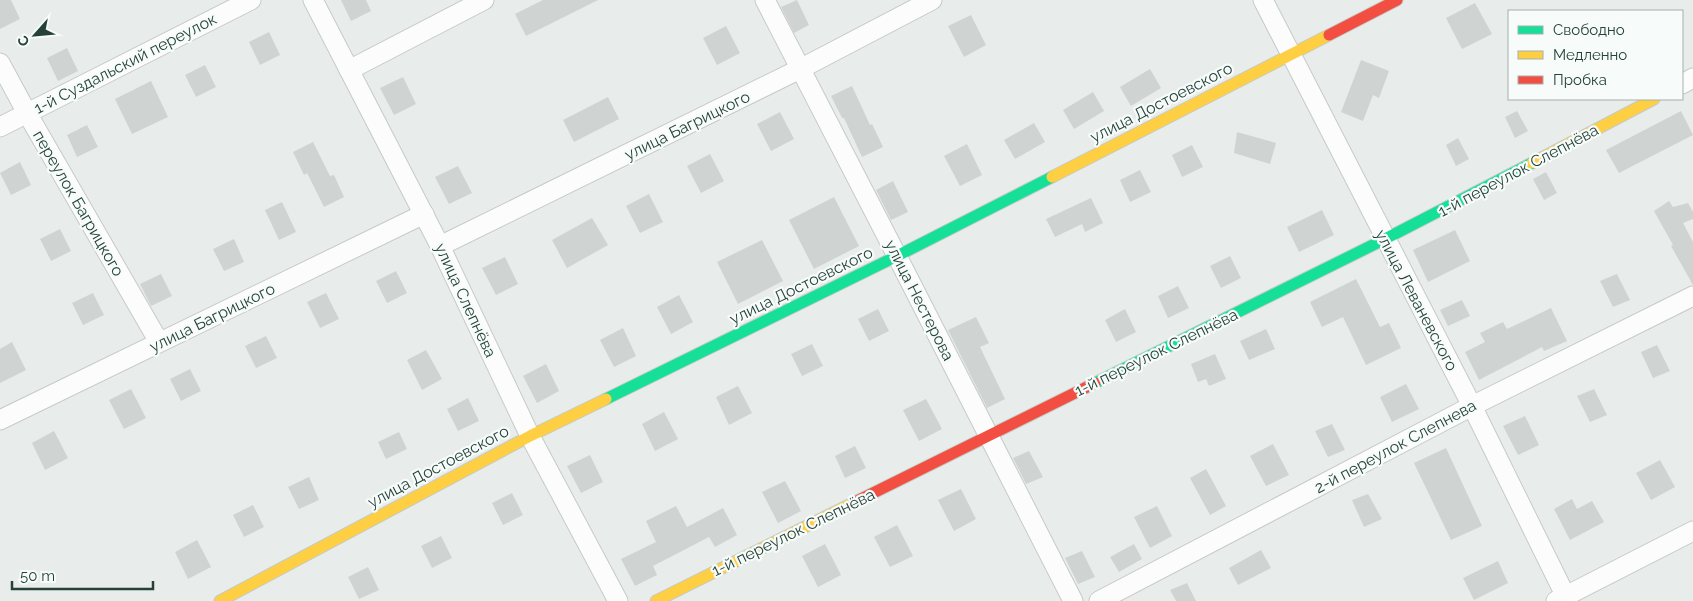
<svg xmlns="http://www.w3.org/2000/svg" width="1693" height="601" viewBox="0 0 1693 601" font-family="Raleway,sans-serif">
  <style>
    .building { fill: #cfd4d2 }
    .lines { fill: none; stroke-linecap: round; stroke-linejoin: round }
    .street-casing { stroke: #c5cac8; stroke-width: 21 }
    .fast-casing { stroke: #c3cbc8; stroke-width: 13 }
    .slow-casing { stroke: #c3cbc8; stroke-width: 13 }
    .jam-casing { stroke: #c3cbc8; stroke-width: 13 }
    .street { stroke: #fcfcfc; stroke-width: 19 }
    .fast { stroke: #16e098; stroke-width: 11 }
    .slow { stroke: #ffcf43; stroke-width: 11 }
    .jam { stroke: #f24e42; stroke-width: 11 }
    .labels { text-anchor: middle; stroke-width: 4.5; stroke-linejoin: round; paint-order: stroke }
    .street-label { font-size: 16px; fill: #24423a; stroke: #f7fbf9 }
  </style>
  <rect width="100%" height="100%" fill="#e8edeb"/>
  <g class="building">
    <polygon points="0,0 11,0 20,19 0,29"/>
    <polygon points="341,0 366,0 371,11 351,21"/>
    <polygon points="543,0 598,0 526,36 515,14"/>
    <polygon points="797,0 809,25 794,33 781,7"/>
    <polygon points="1475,3 1492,34 1462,49 1446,18"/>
    <polygon points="971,15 986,45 964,57 948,26"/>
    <polygon points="726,26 740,53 717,65 703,38"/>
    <polygon points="269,32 280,55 260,65 249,42"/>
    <polygon points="67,48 78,71 58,81 47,58"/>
    <polygon points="1361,60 1389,71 1379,98 1373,95 1363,121 1341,112"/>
    <polygon points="205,65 216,87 196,97 185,75"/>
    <polygon points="1150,69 1161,88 1131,106 1120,87"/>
    <polygon points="403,77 416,104 394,115 380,88"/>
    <polygon points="151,81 168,117 132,134 115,99"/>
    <polygon points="852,86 870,125 872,124 883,147 862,157 844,118 842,118 831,96"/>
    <polygon points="1093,92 1104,111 1074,129 1063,110"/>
    <polygon points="608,97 619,119 574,142 563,120"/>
    <polygon points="1517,111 1528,131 1515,138 1505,117"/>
    <polygon points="1681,111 1693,135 1619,173 1606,150"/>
    <polygon points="780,112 794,139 771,151 757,124"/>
    <polygon points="1034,123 1045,142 1015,159 1004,140"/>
    <polygon points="87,125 98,147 77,157 67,135"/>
    <polygon points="1237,132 1276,143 1270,164 1234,153"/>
    <polygon points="1458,138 1469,159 1456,166 1446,145"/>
    <polygon points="313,142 330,176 334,175 344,197 324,207 307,173 304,175 293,152"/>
    <polygon points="967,144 982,175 960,186 944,156"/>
    <polygon points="1192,145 1203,167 1182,177 1172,155"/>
    <polygon points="710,154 724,181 701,193 687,166"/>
    <polygon points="20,162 31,185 11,195 0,173"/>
    <polygon points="458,166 472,193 449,204 435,177"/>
    <polygon points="1140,170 1151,192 1130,202 1120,180"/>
    <polygon points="1546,172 1557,193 1544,200 1533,179"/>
    <polygon points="893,181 908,212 891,220 876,190"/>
    <polygon points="649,194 663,222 640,233 626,206"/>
    <polygon points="834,197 859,246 814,269 789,220"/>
    <polygon points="1091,198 1103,223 1085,232 1082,224 1055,237 1046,219"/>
    <polygon points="1669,201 1673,207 1688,203 1693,212 1693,219 1683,223 1693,242 1693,285 1671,246 1673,245 1654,211"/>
    <polygon points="282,202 296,232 279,240 265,210"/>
    <polygon points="1322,210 1334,235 1299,252 1287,227"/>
    <polygon points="592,218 608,245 567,268 552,240"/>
    <polygon points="60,229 71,251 51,261 40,239"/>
    <polygon points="1455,230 1470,261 1428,282 1413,250"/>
    <polygon points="234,239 244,262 224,271 213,249"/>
    <polygon points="762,240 783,281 738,304 717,262"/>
    <polygon points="1230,256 1241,278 1221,288 1210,266"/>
    <polygon points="505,257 518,284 496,295 482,268"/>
    <polygon points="396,271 407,293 387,303 376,281"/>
    <polygon points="161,274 172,296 151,306 140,284"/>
    <polygon points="1617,274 1630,300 1613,307 1600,281"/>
    <polygon points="1356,279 1380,327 1389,323 1401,348 1366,365 1343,317 1322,327 1310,302"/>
    <polygon points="1178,286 1189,308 1168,318 1158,296"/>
    <polygon points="93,293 104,315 83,325 72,303"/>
    <polygon points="326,293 339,319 320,328 307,302"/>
    <polygon points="679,295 693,322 671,334 657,307"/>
    <polygon points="1462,300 1470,316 1448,326 1440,310"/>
    <polygon points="1551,308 1567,341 1544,351 1542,347 1479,380 1465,352 1485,342 1480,333 1503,322 1507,329"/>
    <polygon points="878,309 889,331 869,341 858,319"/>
    <polygon points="1125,309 1136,332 1116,342 1105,320"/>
    <polygon points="976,317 989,343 980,347 1005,399 987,408 948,330"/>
    <polygon points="623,328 636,356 614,367 600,340"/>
    <polygon points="1266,329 1275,349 1249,360 1240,341"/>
    <polygon points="266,336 277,358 256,368 245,346"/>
    <polygon points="12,342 26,370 0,383 0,349"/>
    <polygon points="812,344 823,366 802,376 791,354"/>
    <polygon points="1657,345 1670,371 1653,378 1641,352"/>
    <polygon points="426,350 442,379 422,390 407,360"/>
    <polygon points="1215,354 1226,379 1209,386 1206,379 1198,382 1191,364"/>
    <polygon points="546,364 559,391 537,403 523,376"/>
    <polygon points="190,369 201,391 181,401 170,379"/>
    <polygon points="1406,384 1419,409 1392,422 1380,397"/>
    <polygon points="738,386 752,413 729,425 716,397"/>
    <polygon points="131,389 146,418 124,429 109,400"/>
    <polygon points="1594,389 1607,415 1590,422 1577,396"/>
    <polygon points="468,398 479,421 458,431 447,409"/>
    <polygon points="926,399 942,429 919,441 903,410"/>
    <polygon points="664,412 678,439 655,451 642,424"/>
    <polygon points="1525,416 1539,445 1518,455 1503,426"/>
    <polygon points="1332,424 1345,450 1328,457 1315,431"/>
    <polygon points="54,431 68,458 45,470 32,443"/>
    <polygon points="399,432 407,449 386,459 378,442"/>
    <polygon points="1273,444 1289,475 1266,486 1250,456"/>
    <polygon points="855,446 866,468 845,478 835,456"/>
    <polygon points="1446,448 1482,526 1451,540 1414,463"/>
    <polygon points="1029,451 1043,477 1026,484 1013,458"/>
    <polygon points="590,455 603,482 581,493 567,466"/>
    <polygon points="1660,460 1675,487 1651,500 1636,473"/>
    <polygon points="1206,469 1226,506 1210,515 1190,478"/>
    <polygon points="309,477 319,500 299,509 288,487"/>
    <polygon points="785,481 801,511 778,523 762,492"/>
    <polygon points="961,489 976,519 954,531 938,500"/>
    <polygon points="512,493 523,515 503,525 492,503"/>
    <polygon points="1368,494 1382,519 1364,527 1352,500"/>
    <polygon points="1572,499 1577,509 1592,501 1604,522 1570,540 1554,509"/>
    <polygon points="253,505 264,527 244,537 233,515"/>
    <polygon points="676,506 687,527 723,508 737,535 715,547 709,537 653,566 657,575 635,586 621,559 656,542 646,521"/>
    <polygon points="1157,506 1172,536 1150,548 1134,517"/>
    <polygon points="897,525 913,556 890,567 874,537"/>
    <polygon points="441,536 452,558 432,568 421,546"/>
    <polygon points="197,540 211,567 188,579 175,552"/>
    <polygon points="825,544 841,575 818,587 802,556"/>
    <polygon points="1134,544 1142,559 1119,572 1110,557"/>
    <polygon points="1261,550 1271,568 1238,585 1229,568"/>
    <polygon points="1082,551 1095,577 1078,584 1065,558"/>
    <polygon points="1498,561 1508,583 1474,600 1463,578"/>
    <polygon points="368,567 379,590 359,599 348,577"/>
    <polygon points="1187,583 1196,601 1176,601 1170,590"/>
  </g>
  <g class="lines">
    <g class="street-casing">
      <g id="street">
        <polyline points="313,0 440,246 530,436 618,601"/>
        <polyline points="765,0 897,256 1073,601"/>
        <polyline points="1263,0 1472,406 1568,601"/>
        <polyline points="0,63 27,113 159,342"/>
        <polyline points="349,70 484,0"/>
        <polyline points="1682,84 1693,78"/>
        <polyline points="0,127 251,0"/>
        <polyline points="440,246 800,69 932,0"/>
        <polyline points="0,420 424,214"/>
        <polyline points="1099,601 1472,406 1693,296"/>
        <polyline points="1556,601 1693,531"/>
      </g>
    </g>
    <g class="fast-casing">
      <g id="fast">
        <polyline points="1095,383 1385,239 1532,163"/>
        <polyline points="606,399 897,256 1052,177"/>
      </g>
    </g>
    <g class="slow-casing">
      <g id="slow">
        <polyline points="1532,163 1654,99"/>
        <polyline points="1052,177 1329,35"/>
        <polyline points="220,601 530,436 606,399"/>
        <polyline points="656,601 853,503"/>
      </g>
    </g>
    <g class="jam-casing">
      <g id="jam">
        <polyline points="1329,35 1397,0"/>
        <polyline points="853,503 1095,383"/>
      </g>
    </g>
    <use href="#street" class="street"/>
    <use href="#fast" class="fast"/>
    <use href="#slow" class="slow"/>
    <use href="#jam" class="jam"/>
  </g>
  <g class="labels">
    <g class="street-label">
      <text transform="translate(125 63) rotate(-27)" y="6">1-й Суздальский переулок</text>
      <text transform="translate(1161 102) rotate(-27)" y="6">улица Достоевского</text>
      <text transform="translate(687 125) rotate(-26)" y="6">улица Багрицкого</text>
      <text transform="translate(1518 170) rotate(-28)" y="6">1-й переулок Слепнёва</text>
      <text transform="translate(79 203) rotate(60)" y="6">переулок Багрицкого</text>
      <text transform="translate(801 285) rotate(-26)" y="6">улица Достоевского</text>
      <text transform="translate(466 300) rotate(65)" y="6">улица Слепнёва</text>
      <text transform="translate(920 300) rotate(63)" y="6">улица Нестерова</text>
      <text transform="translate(1417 300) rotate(62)" y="6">улица Леваневского</text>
      <text transform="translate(212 317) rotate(-26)" y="6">улица Багрицкого</text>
      <text transform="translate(1156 352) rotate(-26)" y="6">1-й переулок Слепнёва</text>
      <text transform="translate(1395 446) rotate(-28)" y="6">2-й переулок Слепнева</text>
      <text transform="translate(438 466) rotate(-28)" y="6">улица Достоевского</text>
      <text transform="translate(793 532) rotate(-26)" y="6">1-й переулок Слепнёва</text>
    </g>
  </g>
  <rect x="1508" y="10" width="175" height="90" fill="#f7fbf9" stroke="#a3b1ad"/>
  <rect x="1518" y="26" width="25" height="8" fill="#16e098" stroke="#a3b1ad"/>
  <text x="1553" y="35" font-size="15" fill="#24423a">Свободно</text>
  <rect x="1518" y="51" width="25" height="8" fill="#ffcf43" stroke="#a3b1ad"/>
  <text x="1553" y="60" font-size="15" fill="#24423a">Медленно</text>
  <rect x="1518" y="76" width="25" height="8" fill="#f24e42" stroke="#a3b1ad"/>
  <text x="1553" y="85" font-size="15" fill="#24423a">Пробка</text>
  <g transform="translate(35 35) rotate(243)" stroke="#f7fbf9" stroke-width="4" paint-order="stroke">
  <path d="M0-4L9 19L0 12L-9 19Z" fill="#24423a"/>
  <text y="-8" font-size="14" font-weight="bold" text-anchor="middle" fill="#24423a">С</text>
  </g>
  <path d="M12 581v8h141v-8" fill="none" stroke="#24423a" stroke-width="2.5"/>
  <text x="20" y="581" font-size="15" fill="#24423a" stroke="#f7fbf9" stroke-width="4" paint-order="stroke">50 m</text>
</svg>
